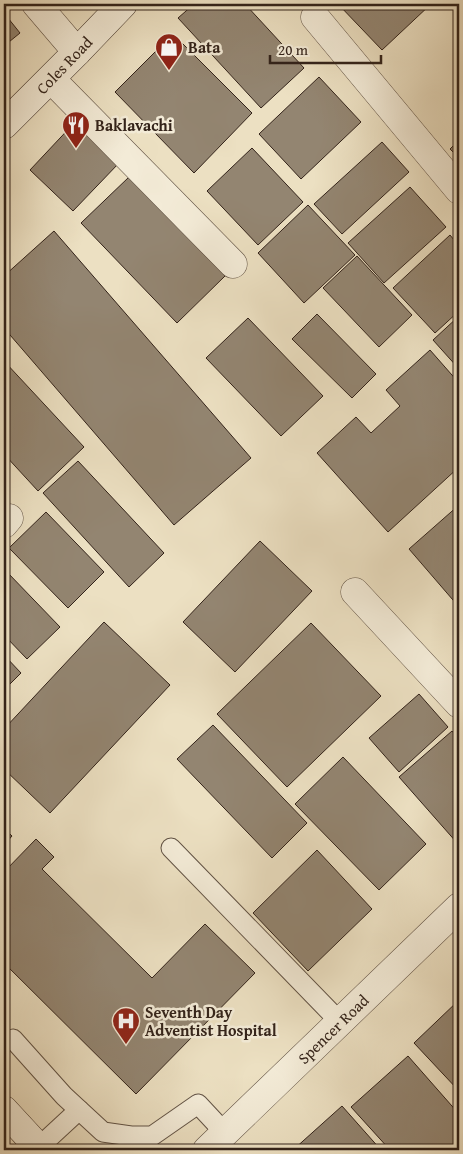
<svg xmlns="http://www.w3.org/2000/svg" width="463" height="1154" viewBox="0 0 463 1154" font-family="'Gentium Book Plus',serif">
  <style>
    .building { fill: #938571; stroke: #33231a }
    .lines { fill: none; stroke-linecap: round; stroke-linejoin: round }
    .lane-casing { stroke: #615244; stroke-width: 21 }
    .street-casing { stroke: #615244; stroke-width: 29 }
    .secondary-casing { stroke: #33231a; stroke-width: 29 }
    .lane { stroke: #f3ebd7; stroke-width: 19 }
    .street { stroke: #f3ebd7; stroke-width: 28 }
    .secondary { stroke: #f3ebd7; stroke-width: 28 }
    .labels { text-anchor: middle; stroke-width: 5; stroke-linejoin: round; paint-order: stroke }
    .poi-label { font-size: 16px; font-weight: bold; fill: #33231a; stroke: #f3ebd7; text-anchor: start }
    .street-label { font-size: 16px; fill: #33231a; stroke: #f3ebd7 }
  </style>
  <rect width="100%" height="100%" fill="#ece0c2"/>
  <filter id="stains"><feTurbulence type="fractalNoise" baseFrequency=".004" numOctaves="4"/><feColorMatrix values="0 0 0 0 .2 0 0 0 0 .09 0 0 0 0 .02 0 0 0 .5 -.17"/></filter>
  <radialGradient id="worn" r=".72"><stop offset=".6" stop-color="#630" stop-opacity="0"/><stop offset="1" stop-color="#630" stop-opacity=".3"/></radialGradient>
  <g class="building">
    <polygon points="194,4 245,4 304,68 261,108 178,18"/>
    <polygon points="338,4 431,4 382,50"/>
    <polygon points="4,13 20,33 4,46"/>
    <polygon points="173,34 252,113 194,173 115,92"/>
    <polygon points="319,77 361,122 301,179 259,134"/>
    <polygon points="76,121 119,163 73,211 30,170"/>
    <polygon points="459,140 459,158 450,149"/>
    <polygon points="382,142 409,172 342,234 314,204"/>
    <polygon points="252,148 303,202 258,245 207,191"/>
    <polygon points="129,177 225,276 177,323 81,223"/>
    <polygon points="410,187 446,227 384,283 348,243"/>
    <polygon points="308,205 355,255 304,303 258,253"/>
    <polygon points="54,231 251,458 174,525 4,328 4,276"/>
    <polygon points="450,235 459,246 459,311 435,333 393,288"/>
    <polygon points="357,256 412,315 379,347 323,288"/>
    <polygon points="317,314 376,374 352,398 292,339"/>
    <polygon points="459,316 459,369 433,340"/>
    <polygon points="248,318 323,396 281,436 206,358"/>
    <polygon points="430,350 459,383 459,467 388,532 317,453 356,417 371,433 400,406 386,390"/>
    <polygon points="4,361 84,447 38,491 4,454"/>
    <polygon points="78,461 164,553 129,587 43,493"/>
    <polygon points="459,505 459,607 409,549"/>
    <polygon points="46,512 104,572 68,608 9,548"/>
    <polygon points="260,541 312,591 235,672 183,622"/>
    <polygon points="7,572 60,627 27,659 4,635 4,575"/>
    <polygon points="104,622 170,685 50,813 4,769 4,729"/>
    <polygon points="311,623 381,696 287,787 217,714"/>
    <polygon points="4,655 21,673 4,690"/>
    <polygon points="419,694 448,727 399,772 369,738"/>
    <polygon points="213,725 307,823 272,858 177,759"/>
    <polygon points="452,731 459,739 459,842 458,844 399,777"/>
    <polygon points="343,757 426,844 379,890 295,804"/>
    <polygon points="4,828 12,836 4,845"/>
    <polygon points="36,839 54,857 42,869 152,978 205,924 255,973 136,1094 4,963 4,872"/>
    <polygon points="317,850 372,909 308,971 253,913"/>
    <polygon points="459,1000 459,1091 414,1043"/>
    <polygon points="408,1056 459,1114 459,1141 448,1150 390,1150 351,1107"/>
    <polygon points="342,1106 381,1150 293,1150"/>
  </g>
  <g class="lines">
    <g class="lane-casing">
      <g id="lane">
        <polyline points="171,848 340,1022"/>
        <polyline points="13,1039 64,1096 103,1132 131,1136 152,1136 198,1104 225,1133"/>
        <polyline points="39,1147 79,1110"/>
      </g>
    </g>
    <g class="street-casing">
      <g id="street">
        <polyline points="36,4 77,52"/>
        <polyline points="315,17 459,190"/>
        <polyline points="51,79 233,264"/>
        <polyline points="4,524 9,518"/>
        <polyline points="355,592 459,704"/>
        <polyline points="207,1150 459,907"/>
      </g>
    </g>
    <g class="secondary-casing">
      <g id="secondary">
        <polyline points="4,125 77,52 123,4"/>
        <polyline points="4,1110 41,1150"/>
      </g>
    </g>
    <use href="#lane" class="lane"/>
    <use href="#street" class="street"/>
    <use href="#secondary" class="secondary"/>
  </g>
  <defs>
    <g id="shop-pin" transform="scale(1.4375)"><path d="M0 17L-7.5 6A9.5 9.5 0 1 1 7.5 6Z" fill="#8f2418" stroke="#f3ebd7"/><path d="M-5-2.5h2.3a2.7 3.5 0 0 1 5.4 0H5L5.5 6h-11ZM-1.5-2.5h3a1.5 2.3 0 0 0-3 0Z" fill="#fff"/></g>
    <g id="restaurant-pin" transform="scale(1.4375)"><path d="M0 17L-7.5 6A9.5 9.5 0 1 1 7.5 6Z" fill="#8f2418" stroke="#f3ebd7"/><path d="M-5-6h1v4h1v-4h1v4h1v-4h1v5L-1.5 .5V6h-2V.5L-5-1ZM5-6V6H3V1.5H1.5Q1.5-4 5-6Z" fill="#fff"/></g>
    <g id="hospital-pin" transform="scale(1.4375)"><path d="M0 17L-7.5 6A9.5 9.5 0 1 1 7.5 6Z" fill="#8f2418" stroke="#f3ebd7"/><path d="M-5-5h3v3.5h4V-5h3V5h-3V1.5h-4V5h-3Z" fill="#fff"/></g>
  </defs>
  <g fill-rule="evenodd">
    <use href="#shop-pin" x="169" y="47"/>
    <use href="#restaurant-pin" x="76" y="125"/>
    <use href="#hospital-pin" x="126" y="1021"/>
  </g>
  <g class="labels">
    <g class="poi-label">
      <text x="188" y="53">Bata</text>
      <text x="95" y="131">Baklavachi</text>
      <text x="145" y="1018">Seventh Day<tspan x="145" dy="18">Adventist Hospital</tspan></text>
    </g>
    <g class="street-label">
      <text transform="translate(64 65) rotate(-46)" y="6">Coles Road</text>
      <text transform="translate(333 1029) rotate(-44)" y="6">Spencer Road</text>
    </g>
  </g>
  <rect width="463" height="1154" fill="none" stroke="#ece0c2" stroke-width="20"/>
  <rect x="5" y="5" width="453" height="1144" fill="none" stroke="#33231a" stroke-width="2.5"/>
  <rect x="10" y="10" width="443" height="1134" fill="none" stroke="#33231a"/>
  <path d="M270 55v8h111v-8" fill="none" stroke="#33231a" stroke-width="2.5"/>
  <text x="278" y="55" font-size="15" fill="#33231a" stroke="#f3ebd7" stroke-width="4" paint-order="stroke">20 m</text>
  <rect width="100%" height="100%" filter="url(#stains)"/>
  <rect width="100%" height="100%" fill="url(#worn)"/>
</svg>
